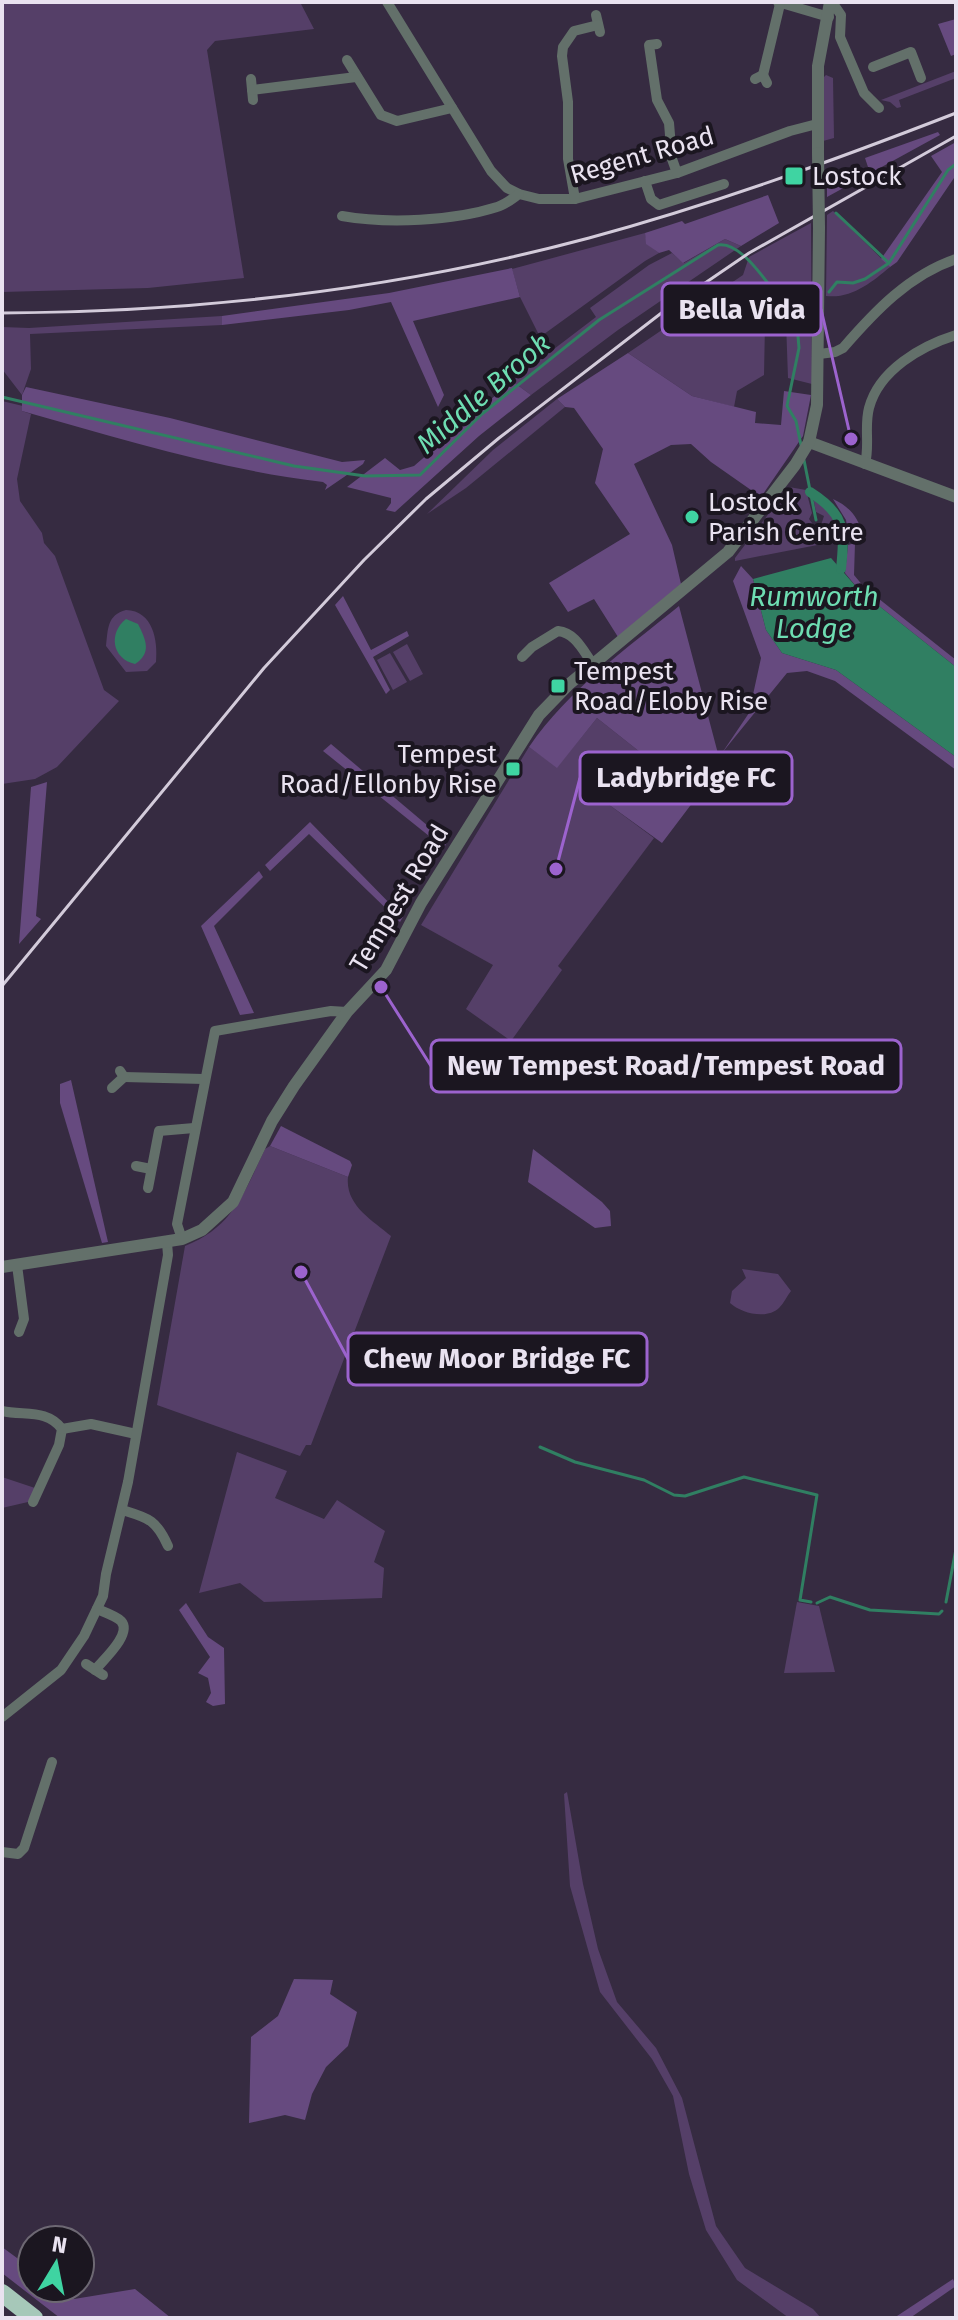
<svg xmlns="http://www.w3.org/2000/svg" width="958" height="2320" viewBox="0 0 958 2320" font-family="'Fira Sans',sans-serif">
  <style>
    .green { fill: #553f68 }
    .forest { fill: #664a7f }
    .water { fill: #307f62 }
    .lines { fill: none; stroke-linecap: round; stroke-linejoin: round }
    .stream { stroke: #307f62; stroke-width: 3 }
    .canal { stroke: #307f62; stroke-width: 10 }
    .minor { stroke: #63706a; stroke-width: 10 }
    .tertiary { stroke: #63706a; stroke-width: 12 }
    .motorway { stroke: #a6c8b9; stroke-width: 18 }
    .rail { stroke: #d3cbda; stroke-width: 3 }
    .tertiary-bridge { stroke: #63706a; stroke-width: 12 }
    .poi-dot { fill: #3fd4a2; stroke: #1b1620; stroke-width: 3 }
    .labels { text-anchor: middle; stroke-width: 8; stroke-linejoin: round; paint-order: stroke }
    .street-label { font-size: 26px; fill: #e9e2f0; stroke: #1b1620 }
    .poi-label { font-size: 26px; fill: #e9e2f0; stroke: #1b1620; text-anchor: start }
    .water-label { font-size: 28px; font-style: italic; fill: #6eddb2; stroke: #1b1620 }
    .leader { fill: none; stroke: #9c63ce; stroke-width: 3 }
    .callout-dot { fill: #9c63ce; stroke: #1b1620; stroke-width: 3 }
    .callout { fill: #1b1620; stroke: #9c63ce; stroke-width: 3 }
    .callout-label { font-size: 28px; text-anchor: middle; font-weight: bold; fill: #e9e2f0 }
  </style>
  <rect width="100%" height="100%" fill="#362b41"/>
  <g class="green">
    <polygon points="2,2 300,2 314,29 215,41 207,50 244,278 148,288 2,292"/>
    <polygon points="956,71 956,78 899,100 901,107 897,108 890,102 881,100"/>
    <polygon points="826,75 833,78 834,138 823,141 823,78"/>
    <path d="M 833,211 L 890,267 C 872,282 852,299 826,296 L 827,215 Z"/>
    <polygon points="811,223 812,384 788,378 786,322 765,324 764,375 737,391 734,407 692,396 628,353 743,275 749,257"/>
    <polygon points="645,233 647,244 659,253 645,261 540,337 520,297 512,269"/>
    <polygon points="725,239 741,246 618,330 531,395 512,381 596,317 590,308 649,265 672,253 684,263"/>
    <polygon points="222,316 222,325 30,334 31,369 22,395 2,369 2,327 29,328"/>
    <polygon points="557,399 565,407 466,488 427,514 493,450"/>
    <polygon points="2,401 23,406 22,411 31,414 17,479 20,501 42,533 44,543 55,556 104,690 119,701 57,767 35,779 2,784"/>
    <path d="M 789,487 L 806,490 L 812,513 L 809,519 L 815,527 L 820,528 L 824,516 L 816,512 L 813,497 C 834,512 837,515 838,541 L 735,561 L 735,558 Z"/>
    <path d="M 126,610 C 153,611 158,640 156,662 L 147,671 L 126,672 L 106,646 C 108,629 107,615 126,610 Z"/>
    <polygon points="407,644 423,674 410,681 393,652"/>
    <polygon points="390,653 407,682 393,690 377,660"/>
    <polygon points="597,718 645,756 608,804 654,838 558,966 562,970 511,1041 466,1009 493,965 421,925 529,747 557,767"/>
    <path d="M 270,1146 L 348,1177 C 345,1205 372,1220 391,1236 L 311,1445 L 306,1445 L 300,1456 L 157,1405 L 185,1246 C 233,1227 244,1193 265,1149 Z"/>
    <path d="M 742,1269 L 778,1274 L 791,1291 C 787,1296 784,1303 779,1308 C 766,1320 741,1313 730,1303 L 732,1291 L 746,1278 Z"/>
    <polygon points="237,1452 287,1471 275,1498 324,1519 337,1500 385,1531 374,1562 384,1568 382,1598 264,1602 240,1583 199,1593"/>
    <polygon points="2,1477 35,1488 28,1502 2,1508"/>
    <polygon points="797,1602 819,1606 835,1672 784,1673"/>
    <polygon points="567,1792 583,1884 598,1949 617,2002 656,2048 682,2098 716,2226 745,2268 813,2309 821,2318 789,2318 737,2280 706,2230 689,2174 673,2096 652,2059 600,1992 570,1886 564,1794"/>
  </g>
  <g class="forest">
    <polygon points="956,19 956,54 951,56 938,24"/>
    <polygon points="938,132 940,135 827,197 827,185 868,167 865,158"/>
    <polygon points="956,142 956,175 897,262 890,267 881,259 942,172 931,156"/>
    <polygon points="768,195 779,223 741,246 725,239 683,263 669,250 659,253 646,244 645,233 682,221 685,224"/>
    <polygon points="512,268 520,297 413,321 444,395 438,407 391,302 349,310 222,325 222,316 389,293"/>
    <polygon points="628,353 692,396 756,412 755,423 781,425 784,391 811,395 803,436 761,497 711,462 691,444 671,445 634,464 672,545 681,584 618,637 594,599 568,612 549,583 630,534 595,483 603,449 574,408 565,407 557,399"/>
    <polygon points="512,381 531,395 479,436 395,512 386,510 391,503 391,498 347,487 385,458 400,470 414,466"/>
    <path d="M 26,387 L 170,418 L 342,462 L 365,460 L 363,464 L 325,490 L 327,485 L 323,482 C 221,470 121,439 22,411 L 22,395 Z"/>
    <path d="M 833,499 C 850,507 858,517 863,535 L 849,538 L 846,520 Z"/>
    <polygon points="855,543 854,575 864,587 956,660 956,667 859,590 845,573 848,545"/>
    <polygon points="741,566 753,579 766,630 782,653 836,670 956,757 956,770 835,681 807,671 787,673 722,753 749,713 761,658 733,581"/>
    <polygon points="343,596 371,650 407,631 409,636 373,657 390,690 386,694 335,605"/>
    <path d="M 679,606 L 721,765 L 662,843 L 608,804 L 645,756 L 597,718 L 557,768 L 529,747 C 569,689 625,650 679,606 Z"/>
    <polygon points="331,744 447,842 444,848 323,751"/>
    <polygon points="47,782 36,916 41,919 19,944 31,787"/>
    <polygon points="310,822 403,917 400,922 309,834 270,871 265,865"/>
    <polygon points="259,871 263,877 214,926 254,1013 240,1015 201,926"/>
    <polygon points="71,1080 108,1242 102,1243 60,1103 60,1084"/>
    <polygon points="281,1126 350,1161 352,1165 348,1177 270,1146"/>
    <polygon points="533,1149 602,1202 610,1211 611,1226 595,1228 528,1182"/>
    <polygon points="186,1603 208,1637 224,1648 225,1704 213,1706 206,1702 211,1693 208,1678 198,1673 210,1657 179,1610"/>
    <polygon points="294,1979 333,1980 330,1994 357,2012 348,2046 326,2067 312,2094 305,2120 285,2115 249,2123 251,2037 278,2016"/>
    <polygon points="2,2247 32,2269 32,2288 58,2288 74,2299 135,2289 171,2318 60,2318 2,2273"/>
    <polygon points="953,2279 956,2286 910,2318 894,2318"/>
  </g>
  <g class="water">
    <polygon points="831,558 859,590 956,667 956,757 836,670 782,653 766,630 753,579"/>
    <path d="M 126,619 L 138,624 C 146,640 152,653 135,664 C 112,659 108,633 126,619 Z"/>
  </g>
  <g class="lines">
    <g class="stream">
      <polyline points="836,213 888,262"/>
      <polyline points="829,292 837,282 853,283 865,279 889,263 948,170 956,164"/>
      <polyline points="795,301 799,348 787,406 796,421 801,445"/>
      <path d="M 2,397 L 294,466 L 365,476 L 420,475 L 482,414 L 599,320 L 718,245 C 741,241 766,282 780,299 L 787,302 L 802,297"/>
      <polyline points="804,460 816,520"/>
      <polyline points="540,1447 575,1462 644,1480 674,1495 685,1496 744,1477 817,1495 800,1600 811,1602"/>
      <polyline points="946,1602 956,1549"/>
      <polyline points="817,1603 830,1597 870,1610 939,1614 942,1611"/>
    </g>
    <path class="canal" d="M 810,492 C 845,514 845,529 841,569"/>
    <g class="minor">
      <polyline points="387,2 491,171 507,188 519,194 539,199 575,199 677,173 790,131 817,124"/>
      <polyline points="778,2 829,17"/>
      <polyline points="832,2 841,15 840,37 864,93 879,108"/>
      <polyline points="596,15 600,32"/>
      <polyline points="657,44 649,45 657,100 669,123 672,159 677,173"/>
      <polyline points="347,60 381,115 397,121 452,108"/>
      <polyline points="873,67 911,52 921,78"/>
      <polyline points="763,75 780,4"/>
      <polyline points="251,79 253,100"/>
      <polyline points="755,79 763,75 767,83"/>
      <polyline points="252,90 356,77"/>
      <polyline points="645,181 651,199 659,205 724,184"/>
      <polyline points="575,199 568,159 568,102 562,56 563,47 574,31 598,25"/>
      <path d="M 342,216 C 388,224 453,221 497,207 C 505,205 512,199 519,194"/>
      <path d="M 819,354 L 835,352 L 843,348 C 875,311 909,275 956,259"/>
      <path d="M 865,464 C 870,445 864,427 869,408 C 879,370 921,346 956,335"/>
      <path d="M 522,657 L 532,647 L 558,631 C 576,633 583,651 593,664"/>
      <polyline points="124,1077 204,1079"/>
      <polyline points="112,1088 124,1077 120,1071"/>
      <polyline points="136,1166 151,1169"/>
      <polyline points="148,1188 159,1131 194,1128"/>
      <polyline points="182,1239 177,1224 215,1031 331,1011 347,1012"/>
      <polyline points="17,1265 24,1319 19,1332"/>
      <path d="M 2,1411 C 25,1416 47,1409 62,1429 L 59,1445 L 33,1502"/>
      <polyline points="62,1429 91,1424 136,1434"/>
      <path d="M 122,1510 C 148,1518 156,1519 168,1546"/>
      <polyline points="86,1664 103,1675"/>
      <path d="M 95,1670 C 102,1661 133,1634 121,1621 C 116,1616 104,1612 97,1609"/>
      <polyline points="2,1717 61,1670 84,1636 103,1596 106,1574 128,1482 168,1255 167,1243"/>
      <polyline points="2,1852 18,1854 24,1848 52,1762"/>
    </g>
    <g class="tertiary">
      <polyline points="818,153 818,66 830,2"/>
      <polyline points="809,442 956,497"/>
      <polyline points="2,1267 182,1239 202,1230 233,1202 272,1121 294,1086 347,1012 386,970 421,903 539,715 568,685 728,552 795,465 809,442 817,405 819,228"/>
    </g>
    <polyline class="motorway" points="2,2293 34,2318"/>
    <g class="rail">
      <path d="M 2,313 C 199,312 398,289 589,238 C 714,204 835,160 956,113"/>
      <polyline points="2,986 264,668 364,560 426,499 499,438 664,311 749,253 956,136"/>
    </g>
    <polyline class="tertiary-bridge" points="818,153 819,228"/>
  </g>
  <g class="poi-dot">
    <rect x="784" y="166" width="20" height="20" rx="4"/>
    <circle cx="692" cy="517" r="8"/>
    <rect x="550" y="678" width="16" height="16" rx="4"/>
    <rect x="505" y="761" width="16" height="16" rx="4"/>
  </g>
  <g class="labels">
    <g class="street-label">
      <text transform="translate(642 155) rotate(-16)" y="9">Regent Road</text>
      <text transform="translate(399 898) rotate(-59)" y="9">Tempest Road</text>
    </g>
    <g class="poi-label">
      <text x="812" y="185">Lostock</text>
      <text x="708" y="511">Lostock<tspan x="708" dy="30">Parish Centre</tspan></text>
      <text x="574" y="680">Tempest<tspan x="574" dy="30">Road/Eloby Rise</tspan></text>
      <text x="497" y="763" text-anchor="end">Tempest<tspan x="497" dy="30">Road/Ellonby Rise</tspan></text>
    </g>
    <g class="water-label">
      <text transform="translate(483 393) rotate(-41)" y="10">Middle Brook</text>
      <text x="814" y="606">Rumworth<tspan x="814" dy="32">Lodge</tspan></text>
    </g>
  </g>
  <path class="leader" d="M851 439L821 309M556 869L580 778M381 987L431 1066M301 1272L348 1359"/>
  <g class="callout-dot">
    <circle cx="851" cy="439" r="8"/>
    <circle cx="556" cy="869" r="8"/>
    <circle cx="381" cy="987" r="8"/>
    <circle cx="301" cy="1272" r="8"/>
  </g>
  <g class="callout">
    <rect x="662" y="283" width="159" height="52" rx="8"/>
    <rect x="580" y="752" width="212" height="52" rx="8"/>
    <rect x="431" y="1040" width="470" height="52" rx="8"/>
    <rect x="348" y="1333" width="299" height="52" rx="8"/>
  </g>
  <g class="callout-label">
    <text x="742" y="319">Bella Vida</text>
    <text x="686" y="787">Ladybridge FC</text>
    <text x="666" y="1075">New Tempest Road/Tempest Road</text>
    <text x="497" y="1368">Chew Moor Bridge FC</text>
  </g>
  <rect width="958" height="2320" fill="none" stroke="#e9e2f0" stroke-width="8"/>
  <g transform="translate(56 2264) rotate(10)"><circle r="38" fill="#1b1620" stroke="#6d6873" stroke-width="2"/>
  <path d="M0-6L14 30L0 20L-14 30Z" fill="#3fd4a2"/>
  <text y="-12" font-size="22" font-weight="bold" text-anchor="middle" fill="#e9e2f0">N</text>
  </g>
</svg>
